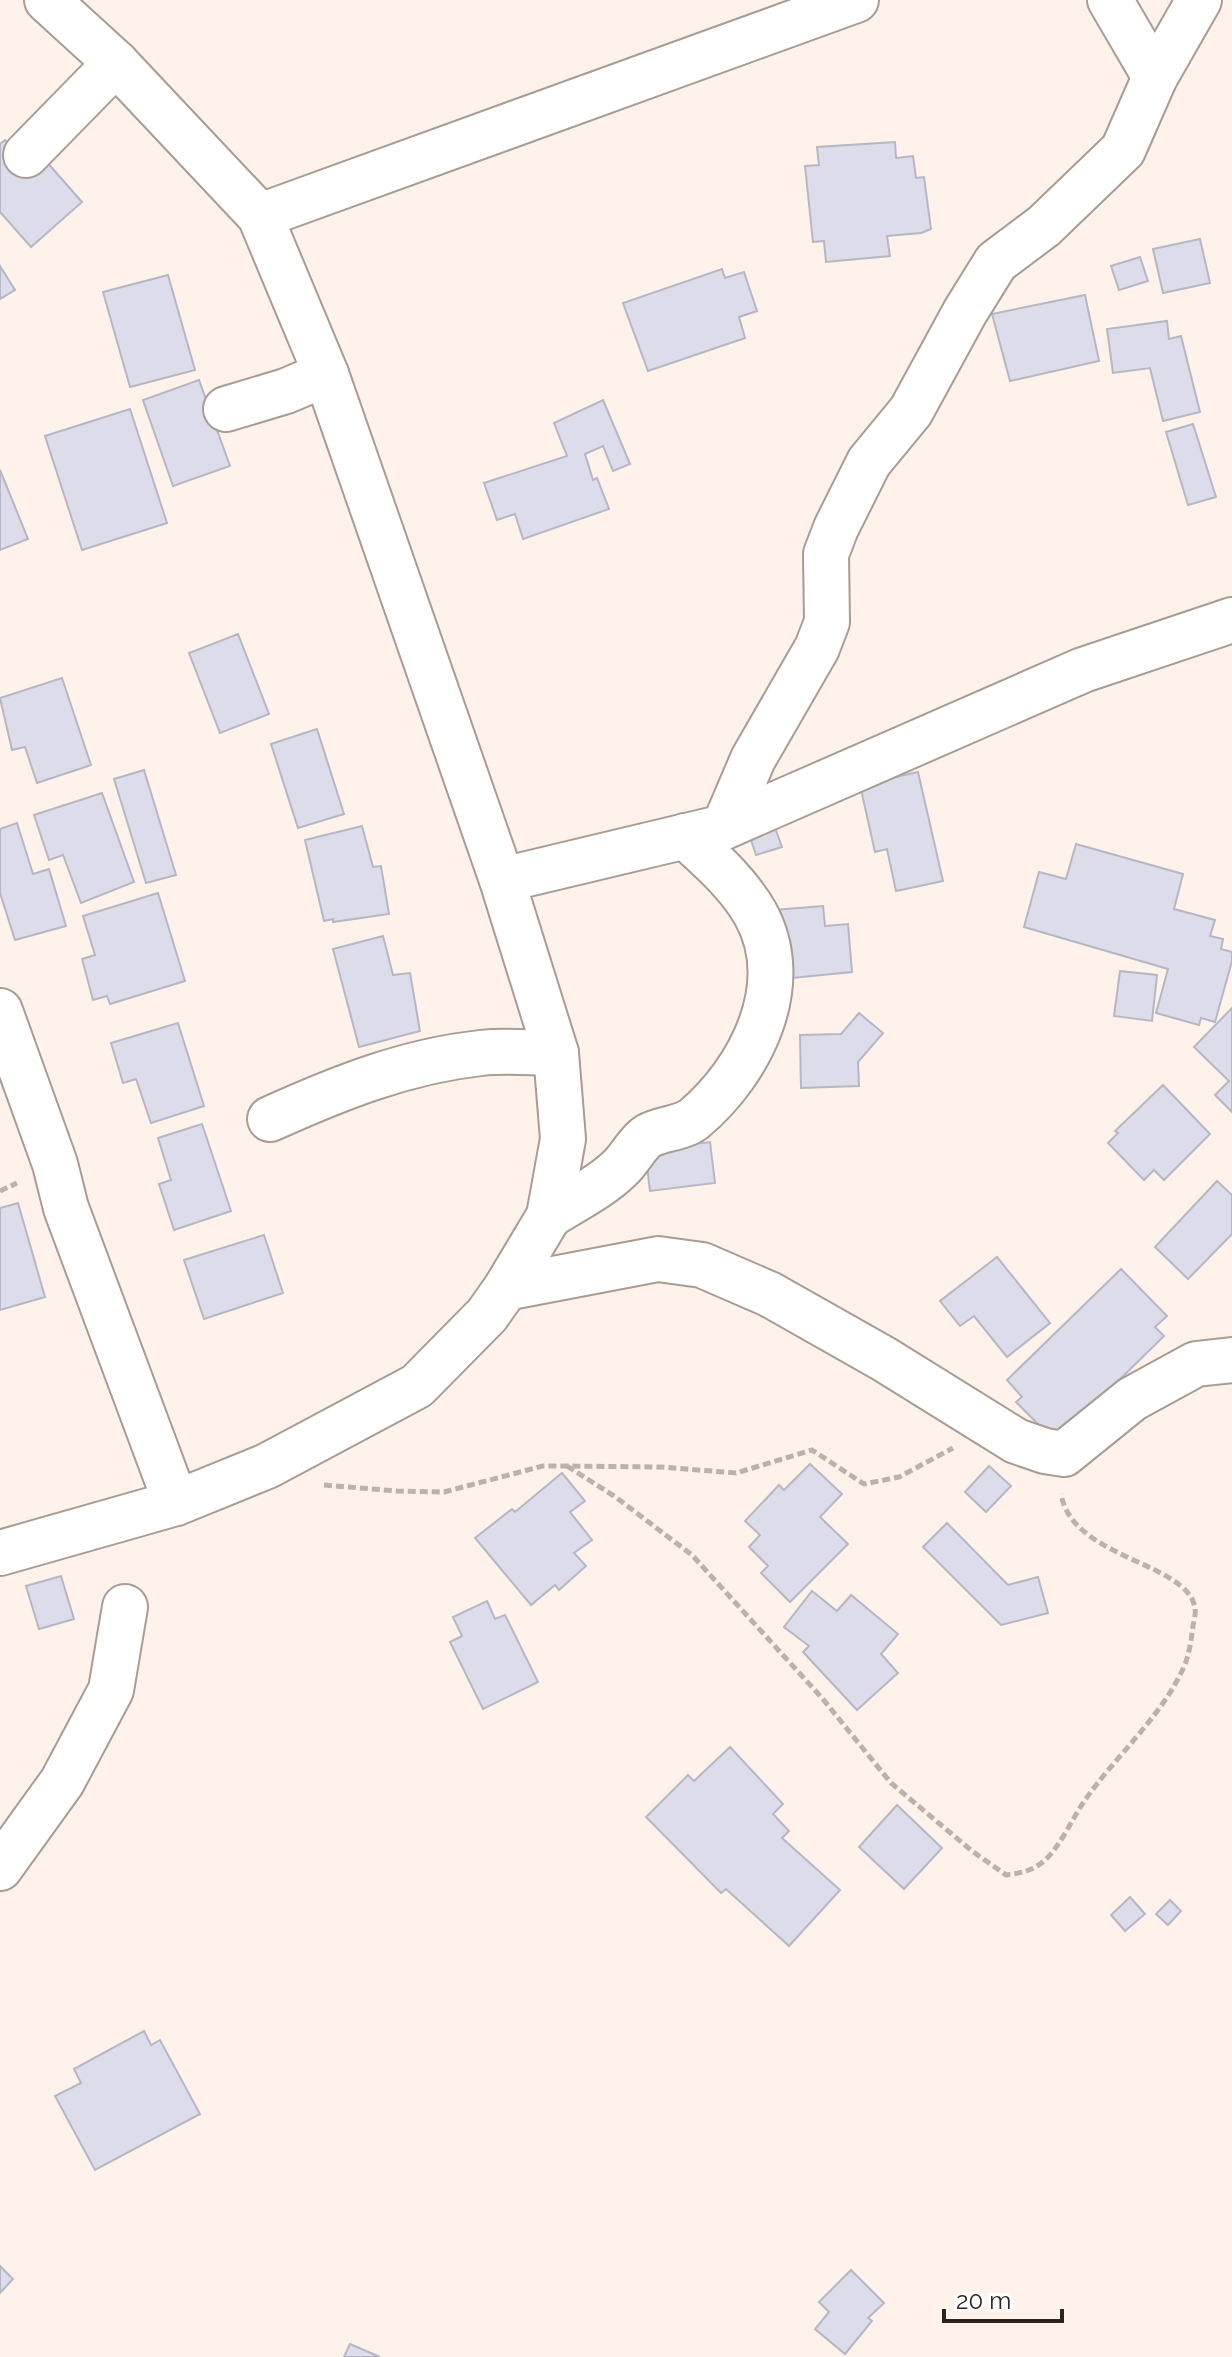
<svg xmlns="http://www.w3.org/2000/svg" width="1232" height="2357" viewBox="0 0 1232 2357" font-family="Raleway,sans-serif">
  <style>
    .building { fill: #dcdceb; stroke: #b6b6c4; stroke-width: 2 }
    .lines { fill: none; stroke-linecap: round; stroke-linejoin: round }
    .minor-casing { stroke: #a99c92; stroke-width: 48 }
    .path { stroke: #bcb2ab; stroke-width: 5; stroke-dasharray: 8 4; stroke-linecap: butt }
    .minor { stroke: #fff; stroke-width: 44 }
  </style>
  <rect width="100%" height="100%" fill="#fef2ea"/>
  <g class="building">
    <polygon points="5,140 33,171 45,160 82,202 31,247 0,212 0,144"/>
    <polygon points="895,142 896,158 913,156 916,178 924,177 931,229 921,233 887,236 890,256 826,262 824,241 813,242 805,166 819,165 817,147"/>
    <polygon points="1200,239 1210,283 1163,293 1153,249"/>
    <polygon points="1140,257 1148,281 1119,290 1111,266"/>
    <polygon points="0,266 15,290 0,299"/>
    <polygon points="722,269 725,278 744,272 757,311 739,317 745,338 648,371 623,303"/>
    <polygon points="168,275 195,370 130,387 103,292"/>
    <polygon points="1085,295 1099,361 1010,381 992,314"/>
    <polygon points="1167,321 1169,339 1181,336 1200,412 1163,421 1150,368 1113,373 1107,329"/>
    <polygon points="199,380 230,466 173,486 143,400"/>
    <polygon points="603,400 630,464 613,471 603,446 585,454 593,480 597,478 609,509 523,539 515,514 497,520 484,483 567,456 554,423"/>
    <polygon points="130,409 167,523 82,550 45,436"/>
    <polygon points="1193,424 1216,497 1188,505 1166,432"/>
    <polygon points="0,470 28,539 0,550"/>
    <polygon points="238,634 269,714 220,733 189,653"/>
    <polygon points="62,678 91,765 37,783 25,747 12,750 0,698"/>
    <polygon points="317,729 344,814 298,828 271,744"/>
    <polygon points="144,770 176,875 146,883 114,779"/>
    <polygon points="918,772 943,881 896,891 887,849 875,852 860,785"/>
    <polygon points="102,793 134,882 81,903 63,855 49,860 34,815"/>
    <polygon points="771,817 782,847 756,855 746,825"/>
    <polygon points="17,823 33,874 49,869 66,926 15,940 0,893 0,829"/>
    <polygon points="362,826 373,867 381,866 389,914 333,922 333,919 324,921 305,840"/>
    <polygon points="1076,844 1183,874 1174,909 1215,920 1210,936 1223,939 1221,949 1232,952 1232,961 1215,1022 1201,1018 1199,1025 1156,1013 1168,969 1024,927 1039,872 1066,879"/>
    <polygon points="158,893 185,981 110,1004 107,996 93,1000 82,959 95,955 83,916"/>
    <polygon points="823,906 825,926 848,924 852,972 782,979 774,910"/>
    <polygon points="383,936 393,975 410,973 420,1031 359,1047 333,949"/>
    <polygon points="1120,971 1157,975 1152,1021 1114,1016"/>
    <polygon points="1232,1008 1232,1112 1215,1095 1229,1081 1194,1047"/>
    <polygon points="859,1013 883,1033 858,1062 859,1086 801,1088 800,1035 841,1034"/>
    <polygon points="178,1023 204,1106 151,1123 136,1079 123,1083 111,1043"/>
    <polygon points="1163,1085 1210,1134 1164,1180 1154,1170 1144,1180 1108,1143 1118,1133 1115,1131"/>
    <polygon points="202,1124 231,1211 174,1230 159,1184 171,1180 158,1138"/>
    <polygon points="710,1142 715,1183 650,1191 645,1150"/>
    <polygon points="1217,1181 1232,1195 1232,1234 1188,1279 1155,1247"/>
    <polygon points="18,1203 45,1297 0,1310 0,1208"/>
    <polygon points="264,1235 283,1293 204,1319 184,1260"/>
    <polygon points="997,1257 1050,1323 1007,1357 974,1316 960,1326 940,1301"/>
    <polygon points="1121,1269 1167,1316 1155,1327 1164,1336 1056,1442 1016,1402 1022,1397 1007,1380"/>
    <polygon points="810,1464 842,1494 820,1517 848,1544 790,1602 761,1573 768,1566 749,1547 760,1535 745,1521 779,1485 784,1490"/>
    <polygon points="989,1466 1011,1486 986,1512 965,1492"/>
    <polygon points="562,1473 585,1501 570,1512 592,1540 574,1553 586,1566 559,1590 555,1585 531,1605 475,1538 512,1509 515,1512"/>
    <polygon points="947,1523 1008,1585 1038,1577 1048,1613 1001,1625 923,1547"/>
    <polygon points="61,1576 74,1619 39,1629 26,1586"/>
    <polygon points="812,1591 837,1611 851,1595 898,1634 881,1654 898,1673 857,1710 803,1652 809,1646 784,1627"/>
    <polygon points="487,1601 495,1619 505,1615 538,1682 483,1709 450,1642 462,1636 453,1617"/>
    <polygon points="730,1747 783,1804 773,1814 789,1831 782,1838 840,1890 789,1946 726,1889 721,1893 646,1817 688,1775 694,1781"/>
    <polygon points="897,1805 942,1848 904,1889 859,1847"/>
    <polygon points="1130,1897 1145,1914 1125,1931 1111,1915"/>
    <polygon points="1170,1900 1181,1911 1168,1925 1156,1914"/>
    <polygon points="144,2031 151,2045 160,2040 200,2114 95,2170 55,2096 81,2083 74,2069"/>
    <polygon points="0,2266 13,2279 0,2293"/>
    <polygon points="851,2270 884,2303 868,2318 872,2321 845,2354 815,2329 829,2312 819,2302"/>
    <polygon points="350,2344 380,2357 344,2357"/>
  </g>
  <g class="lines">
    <g class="minor-casing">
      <g id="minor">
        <polyline points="1110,0 1155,77"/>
        <polyline points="26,155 116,63"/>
        <polyline points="260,216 856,0"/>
        <polyline points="226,409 286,391 326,374"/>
        <polyline points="724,827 753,759 817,648 827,622 826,554 836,528 869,462 911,411 965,312 996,262 1044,226 1123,150 1155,77 1199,0"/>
        <polyline points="502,880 724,827 1083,670 1232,620"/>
        <polyline points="0,1011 55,1164 66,1208 176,1503"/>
        <path d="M 270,1119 C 339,1088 406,1061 481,1053 C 506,1050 531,1053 556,1053"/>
        <path d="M 549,1216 C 572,1201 601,1187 620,1168 C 630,1159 637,1143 648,1136 C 662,1128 681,1129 694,1119 C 751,1071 795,984 755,913 C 737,882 711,860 685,836"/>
        <polyline points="506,1288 658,1259 702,1265 769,1294 884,1359 1016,1441 1045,1451 1064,1454 1132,1399 1196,1364 1232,1360"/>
        <polyline points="0,1553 176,1503 267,1466 417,1386 487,1315 506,1288 549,1216 563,1139 556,1053 502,880 326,374 260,216 116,63 47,0"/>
        <polyline points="0,1868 62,1782 111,1690 125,1607"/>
      </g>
    </g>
    <g class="path">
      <polyline points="0,1191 17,1183"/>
      <path d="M 567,1466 L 617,1498 L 692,1555 L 822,1698 L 891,1783 L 972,1851 L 1006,1875 C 1021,1873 1033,1871 1045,1860 C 1060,1847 1073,1817 1085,1800 C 1115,1757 1158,1720 1181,1673 C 1189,1658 1191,1642 1193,1626 C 1194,1621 1196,1613 1195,1608 C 1188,1562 1072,1559 1061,1494"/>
      <polyline points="324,1485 397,1491 444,1492 543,1466 567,1466 661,1467 736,1473 812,1450 864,1484 899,1477 953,1448"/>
    </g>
    <use href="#minor" class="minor"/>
  </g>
  <path d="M944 2309v12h118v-12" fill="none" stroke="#2a2521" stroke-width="4"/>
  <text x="956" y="2309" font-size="24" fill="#2a2521" stroke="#ffffff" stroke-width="6" paint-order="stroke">20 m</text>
</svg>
